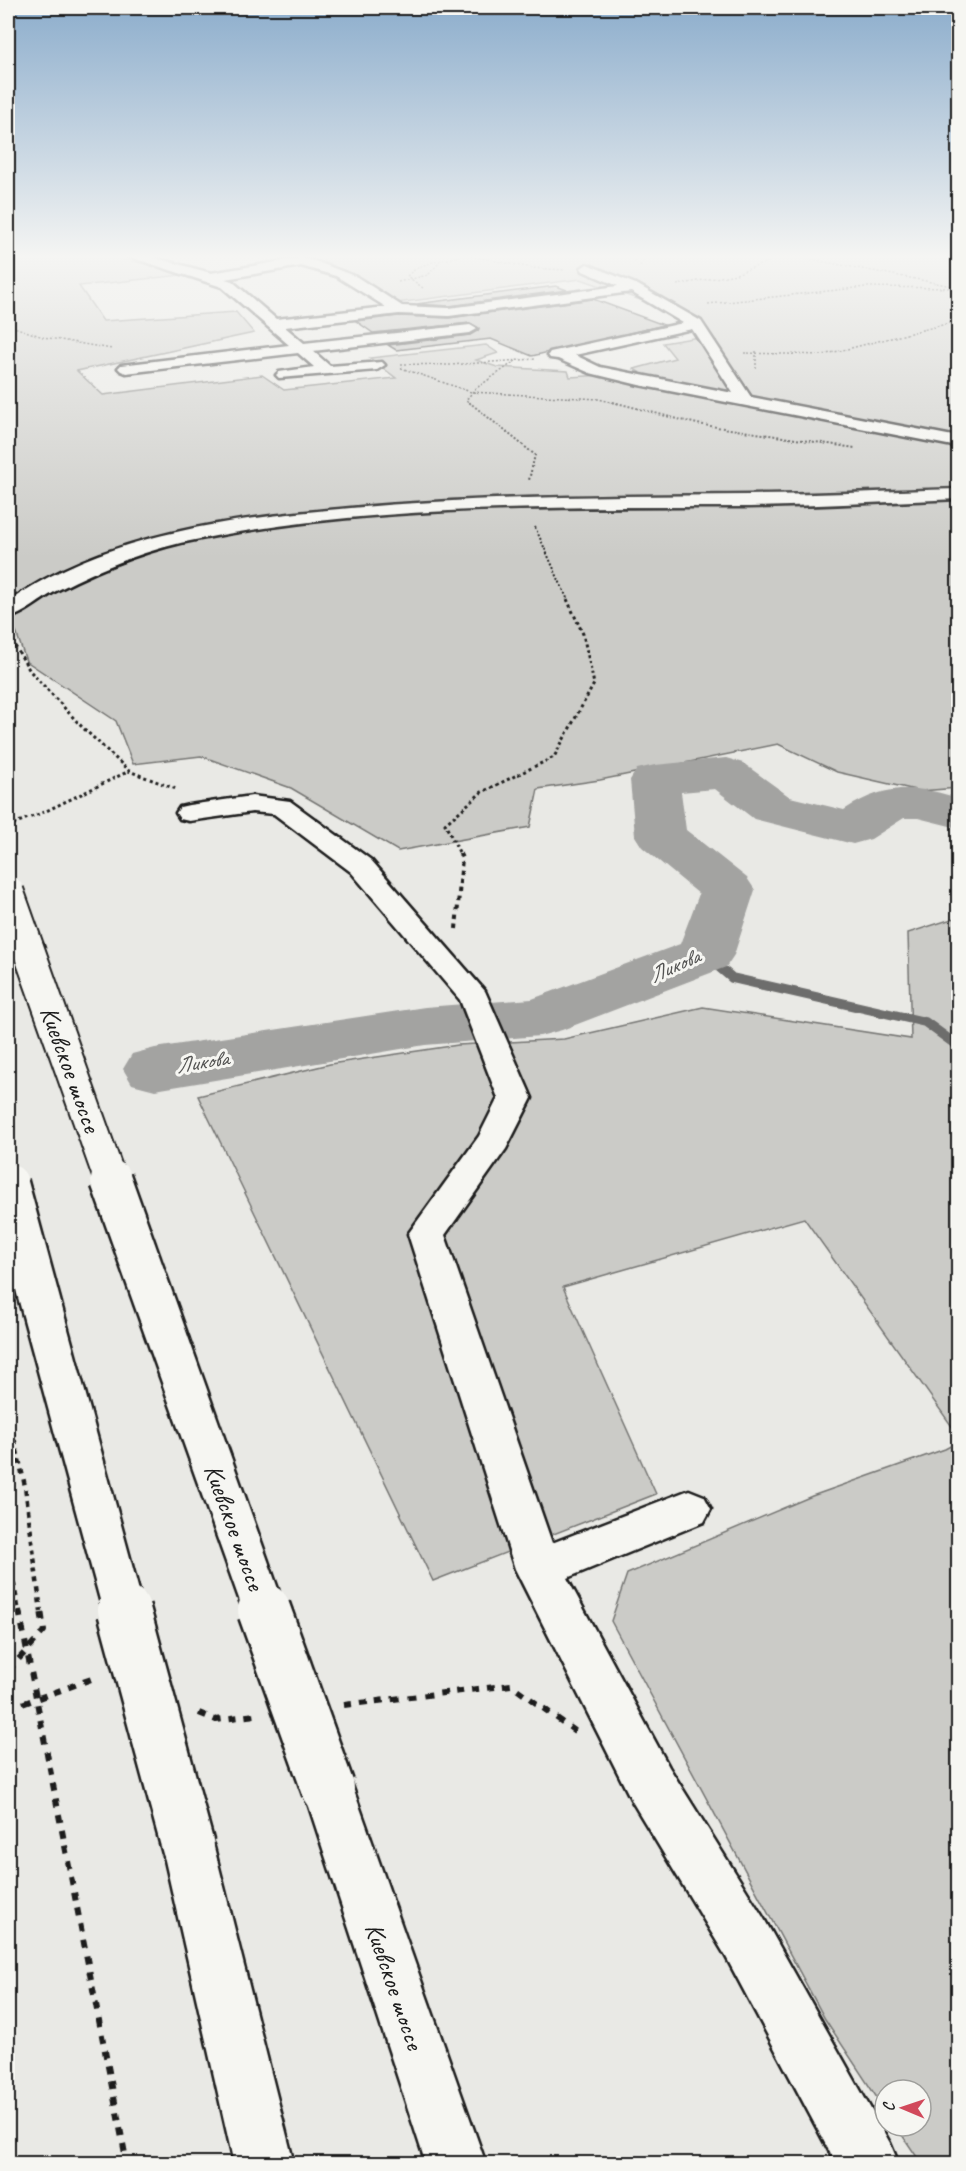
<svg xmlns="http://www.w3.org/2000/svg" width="966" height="2171" viewBox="0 0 966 2171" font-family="Caveat,sans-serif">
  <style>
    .green { fill: #cbcbc7; stroke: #747472; stroke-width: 1.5 }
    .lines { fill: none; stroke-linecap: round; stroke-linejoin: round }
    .stream { stroke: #6d6d6c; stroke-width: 10 }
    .river { fill: #a3a3a1; fill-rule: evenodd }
    .building { fill: #b6b6b3; stroke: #1c1c1c; stroke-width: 1.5 }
    .minor-casing { stroke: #1c1c1c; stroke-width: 5 }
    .highway-casing { stroke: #1c1c1c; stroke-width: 5 }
    .path-far5 { stroke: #1c1c1c; stroke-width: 1.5; stroke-dasharray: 2 2; stroke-linecap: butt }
    .path-far4 { stroke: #1c1c1c; stroke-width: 2; stroke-dasharray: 2 2; stroke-linecap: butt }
    .path-far3 { stroke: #1c1c1c; stroke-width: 3; stroke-dasharray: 3 3; stroke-linecap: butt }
    .path-far2 { stroke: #1c1c1c; stroke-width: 4; stroke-dasharray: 4.5 4.5; stroke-linecap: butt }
    .path-far1 { stroke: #1c1c1c; stroke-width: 4.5; stroke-dasharray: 5 5; stroke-linecap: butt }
    .path { stroke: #1c1c1c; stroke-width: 6; stroke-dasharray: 8 8; stroke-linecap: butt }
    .minor { fill: #f6f6f2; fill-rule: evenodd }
    .highway { fill: #f6f6f2; fill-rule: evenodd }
    .highway-bridge-far2-casing { stroke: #1c1c1c; stroke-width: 35; stroke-linecap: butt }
    .highway-bridge-far1-casing { stroke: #1c1c1c; stroke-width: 45; stroke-linecap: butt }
    .highway-bridge-casing { stroke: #1c1c1c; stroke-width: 57; stroke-linecap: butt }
    .highway-bridge-far2 { stroke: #f6f6f2; stroke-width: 31 }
    .highway-bridge-far1 { stroke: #f6f6f2; stroke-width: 40 }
    .highway-bridge { stroke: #f6f6f2; stroke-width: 52 }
    .labels { text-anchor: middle; stroke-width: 6; stroke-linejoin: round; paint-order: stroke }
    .water-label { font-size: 22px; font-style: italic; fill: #525251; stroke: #f6f6f2 }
    .near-street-label { font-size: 26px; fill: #1c1c1c; stroke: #f6f6f2 }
  </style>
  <rect width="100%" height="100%" fill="#e9e9e5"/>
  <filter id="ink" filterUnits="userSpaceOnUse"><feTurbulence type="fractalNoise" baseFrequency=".0167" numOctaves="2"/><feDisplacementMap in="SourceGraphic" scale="12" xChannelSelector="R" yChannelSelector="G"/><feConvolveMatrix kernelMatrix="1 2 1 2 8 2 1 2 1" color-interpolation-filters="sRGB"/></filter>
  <g filter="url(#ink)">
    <g class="green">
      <polygon points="73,254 123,259 191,274 79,286 103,321 236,312 254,333 77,371 103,395 262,375 284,390 396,378 370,358 486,345 498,353 476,360 497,367 568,371 570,377 604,375 651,388 958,445 958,492 750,499 548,500 248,523 106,557 10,600 8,594 8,255"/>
      <polygon points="316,254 958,254 958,441 660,385 634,369 675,358 663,343 711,335 697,317 646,302 581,279 388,304"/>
      <polygon points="958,500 958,788 920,791 837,772 778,744 600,780 538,789 530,827 398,851 291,788 201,756 133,764 116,721 26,661 10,614 104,563 175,541 252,527 455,508 784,505"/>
      <polygon points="958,917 958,1435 804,1218 563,1287 656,1494 433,1581 198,1096 330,1064 458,1045 564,1039 703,1007 911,1039 908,933"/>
      <polygon points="958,1442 958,2163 921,2163 896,2126 921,2126 921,2090 885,2090 885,2110 825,2019 611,1621 627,1574 812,1496 945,1449"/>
    </g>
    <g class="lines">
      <polyline class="stream" points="705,955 732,978 925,1022 958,1046"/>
      <path class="river" d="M 726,758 L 743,763 L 790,797 L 844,810 C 883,784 916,784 958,798 L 958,828 L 918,818 L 904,818 L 871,839 L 853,844 L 754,819 L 715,789 L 681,792 L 686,830 L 747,878 L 755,890 L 734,955 L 726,967 L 562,1030 L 540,1036 L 425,1045 L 155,1090 L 132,1084 L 123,1069 L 132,1054 L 155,1048 L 425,1007 L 532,999 L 680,944 L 699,894 L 642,847 L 635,836 L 630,780 L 637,769 L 655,765 Z"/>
    </g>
    <g class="building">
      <polygon points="556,286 567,290 449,306 416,304"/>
      <polygon points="593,299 664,325 532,356 491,339 396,350 388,345 470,335 479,328 470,323 373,333 356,321 399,316 449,318"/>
    </g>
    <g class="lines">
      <g class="minor-casing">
        <g id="minor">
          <path d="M 121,254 L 141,254 L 211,273 L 301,258 L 315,261 L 357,277 L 402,306 L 449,308 L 618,286 L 583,271 L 581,268 L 587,264 L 638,285 L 701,321 L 751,397 L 958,437 L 958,447 L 639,385 L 590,373 L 558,359 L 550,358 L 548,355 L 550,352 L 683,323 L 631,292 L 449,316 L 399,314 L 285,327 L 304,343 L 470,325 L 477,329 L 470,333 L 313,351 L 330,366 L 382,362 L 385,365 L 377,370 L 279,378 L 276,375 L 279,372 L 314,367 L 298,353 L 126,373 L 121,371 L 118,368 L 121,365 L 289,345 L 222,287 ZM 301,266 L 336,276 L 386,307 L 276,319 L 232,281 L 225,279 ZM 692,329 L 733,393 L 600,367 L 575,355 Z"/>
          <path d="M 958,489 L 958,499 C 888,502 818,506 749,507 C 566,507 379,504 200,539 C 150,548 103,567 58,590 C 42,598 24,615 8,618 L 8,602 C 106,533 234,518 351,508 C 483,496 616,496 749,495 C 819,495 888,491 958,489 Z"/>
          <polygon points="252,796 290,801 371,860 485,991 532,1098 506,1149 445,1235 552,1543 689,1490 704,1496 711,1509 704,1522 567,1578 669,1767 763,1917 890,2143 899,2164 836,2164 725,1955 633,1803 515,1569 408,1234 479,1136 498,1098 460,1000 351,872 274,814 252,812 189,821 180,819 176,813 180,807 189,805"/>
        </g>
      </g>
      <g class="highway-casing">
        <g id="highway">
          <polygon points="328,1763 346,1770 353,1788 486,2164 426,2164 303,1788 310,1770"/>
          <polygon points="188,1821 206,1829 214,1847 294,2164 234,2164 162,1847 170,1829"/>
        </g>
      </g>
      <g class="path-far5">
        <polyline points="459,254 533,268 564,270"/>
        <polyline points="556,254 568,258"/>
        <polyline points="728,254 775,259 819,254"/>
        <polyline points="758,254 798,254"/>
        <polyline points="799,257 952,286"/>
        <polyline points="634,263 638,254"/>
        <polyline points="640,266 648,254"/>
        <polyline points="398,282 428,275 440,262"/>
        <polyline points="677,285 736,274 775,259"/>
        <path d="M 423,288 L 407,276 C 422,261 442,261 461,256"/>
        <polyline points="708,304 865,287 958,288"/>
        <polyline points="8,325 43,337 112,349"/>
        <polyline points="756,351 756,368"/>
        <polyline points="744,353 823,355 958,321"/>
        <polyline points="401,364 450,365 535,359"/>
        <polyline points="401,368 471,392 599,399 619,404"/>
        <polyline points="471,404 466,400 475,389 517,360"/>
      </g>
      <g class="path-far4">
        <polyline points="469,402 535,455 529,480"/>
        <polyline points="613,402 697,424 855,448"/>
        <polyline points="535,527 567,598"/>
      </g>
      <g class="path-far3">
        <polyline points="9,636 30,671 82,727 129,771 176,789"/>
        <polyline points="8,826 44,812 129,771"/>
        <polyline points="459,852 445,824 482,792 554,757 594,684 583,634 566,597"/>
      </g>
      <polyline class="path-far2" points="456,929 462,858 458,850"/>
      <g class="path-far1">
        <polyline points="8,1411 25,1486 41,1612"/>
        <polyline points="8,1553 19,1612"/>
      </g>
      <g class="path">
        <polyline points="19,1610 127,2164"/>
        <polyline points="8,1671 44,1631 41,1610"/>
        <polyline points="344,1705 511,1685 575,1731"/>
        <polyline points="8,1709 97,1677"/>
        <polyline points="199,1713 216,1720 256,1715"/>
      </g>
      <use href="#minor" class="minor"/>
      <use href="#highway" class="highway"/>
      <g class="highway-bridge-far2-casing">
        <polyline id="highway-bridge-far2" points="8,892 111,1182"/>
      </g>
      <g class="highway-bridge-far1-casing">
        <g id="highway-bridge-far1">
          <polyline points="111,1180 265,1612"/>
          <polyline points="8,1184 124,1612"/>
        </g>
      </g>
      <g class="highway-bridge-casing">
        <g id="highway-bridge">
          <polyline points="124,1610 188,1847"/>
          <polyline points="264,1610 328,1788"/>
        </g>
      </g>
      <use href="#highway-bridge-far2" class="highway-bridge-far2"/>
      <use href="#highway-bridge-far1" class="highway-bridge-far1"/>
      <use href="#highway-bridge" class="highway-bridge"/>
    </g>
  </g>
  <linearGradient id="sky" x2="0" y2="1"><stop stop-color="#8cadcc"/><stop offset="0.46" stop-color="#f5f5f3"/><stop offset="1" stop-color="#f5f5f3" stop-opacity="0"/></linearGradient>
  <rect width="966" height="558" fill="url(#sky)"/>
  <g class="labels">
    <g class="water-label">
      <text transform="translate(674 965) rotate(-24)" y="8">Ликова</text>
      <text transform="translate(202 1061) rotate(-9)" y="8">Ликова</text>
    </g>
    <g class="near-street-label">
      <text transform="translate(71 1069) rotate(70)" y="9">Киевское шоссе</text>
      <text transform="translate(235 1527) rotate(70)" y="9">Киевское шоссе</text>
      <text transform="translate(395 1986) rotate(71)" y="9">Киевское шоссе</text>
    </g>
  </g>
  <rect width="966" height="2171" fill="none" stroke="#f6f6f2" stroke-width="30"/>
  <rect x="15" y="15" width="936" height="2141" fill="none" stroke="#1c1c1c" stroke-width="2" filter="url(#ink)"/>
  <g transform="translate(903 2108) rotate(272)"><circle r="28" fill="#f6f6f2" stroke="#9f9f9c" stroke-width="1.5"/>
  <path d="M0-4.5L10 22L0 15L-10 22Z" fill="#d1495b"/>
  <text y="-9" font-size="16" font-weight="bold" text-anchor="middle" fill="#1c1c1c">С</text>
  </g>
</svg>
